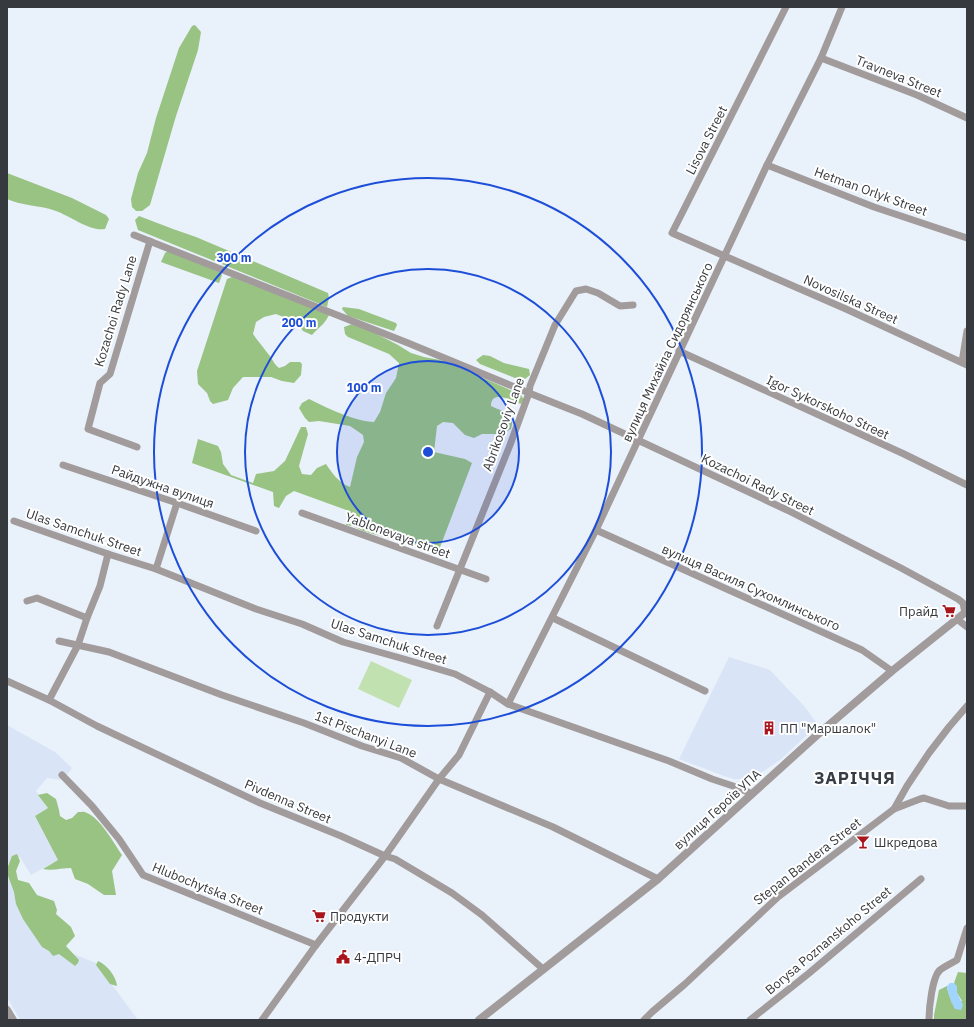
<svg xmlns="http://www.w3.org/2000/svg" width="974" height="1027" viewBox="0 0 974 1027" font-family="'IBM Plex Sans',sans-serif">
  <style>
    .built { fill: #d9e5f6 }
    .green { fill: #c1e2b0 }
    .forest { fill: #99c382 }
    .water { fill: #a1d5ff }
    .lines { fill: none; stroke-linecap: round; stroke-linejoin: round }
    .minor { stroke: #a29b9b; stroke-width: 7 }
    .tertiary { stroke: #a29b9b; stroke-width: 8 }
    .ring { fill: none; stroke: #1d4ed8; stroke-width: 2 }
    .labels { text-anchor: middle; stroke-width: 4; stroke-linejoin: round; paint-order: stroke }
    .street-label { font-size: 13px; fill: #36393d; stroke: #fff }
    .poi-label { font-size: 13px; fill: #36393d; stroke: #fff; text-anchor: start }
    .district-label { font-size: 17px; font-weight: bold; letter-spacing: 1px; fill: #373d46; stroke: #fff }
    .centre { fill: #1d4ed8; stroke: #fff; stroke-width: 2 }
    .ring-label { font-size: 12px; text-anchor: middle; font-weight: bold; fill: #1d4ed8; stroke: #fff; stroke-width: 4; stroke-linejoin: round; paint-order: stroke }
  </style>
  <rect width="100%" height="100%" fill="#e9f1fb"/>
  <g class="built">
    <polygon points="729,657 770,670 805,707 818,725 780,760 758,775 746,779 734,779 724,776 679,759"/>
    <polygon points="7,725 55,752 72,768 63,780 47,778 36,791 48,808 35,816 58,860 31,875 20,857 7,864 46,943 96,963 138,1020 20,1020 7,997"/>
  </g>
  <polygon class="green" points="371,661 412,680 399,708 358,689"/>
  <g class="forest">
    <polygon points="195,25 201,32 198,50 176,116 150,205 142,211 136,211 132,207 131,199 138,173 147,153 156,118 179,48 192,26"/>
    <path d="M 7,173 L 72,198 L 106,215 L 109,219 L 105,229 C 91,232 70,216 56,211 C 40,205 22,206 7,199 Z"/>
    <polygon points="139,216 173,229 196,237 328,293 329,298 327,307 138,230 135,220"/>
    <polygon points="168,251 219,272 222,275 219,283 161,262 165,253"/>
    <path d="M 232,277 L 329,315 C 325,324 319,327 312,335 L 303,331 L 296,322 L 276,314 L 264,317 L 256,322 L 253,334 C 258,341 264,348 269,355 C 273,360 274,364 279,368 L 285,366 L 290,362 L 300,362 L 302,364 L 301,375 L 294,383 L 282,381 L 271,377 L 243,377 L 233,388 L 228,400 L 213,404 L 210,401 L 207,393 L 198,384 L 197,371 L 227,279 Z"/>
    <polygon points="343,307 359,309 396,323 397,325 394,331 348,316 342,309"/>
    <path d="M 352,324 L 371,331 L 398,345 L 411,353 L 424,357 L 440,360 L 454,365 L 508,389 L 521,395 L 524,400 L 521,404 C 512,401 491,389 491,406 C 502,412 516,412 511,429 L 502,434 L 482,434 L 474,438 L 465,435 L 453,423 L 443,422 L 437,426 L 434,452 L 465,459 L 472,463 L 439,550 L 426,549 L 363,531 L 353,526 L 346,525 L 349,511 L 294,491 L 286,496 L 279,508 L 274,506 L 273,492 L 192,463 L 198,439 L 218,446 L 221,452 L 223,464 L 231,475 L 253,483 L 256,474 L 274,471 L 285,461 L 301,427 L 306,427 L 308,434 L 299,466 L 302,474 L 311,475 L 317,468 L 326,464 C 332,473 339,483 350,487 L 357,457 L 364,442 L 363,435 L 350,426 L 319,421 L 309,422 L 305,418 L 299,408 L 302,403 L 309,399 C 325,407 356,422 374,422 L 380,412 L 386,393 L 396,378 L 399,363 L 389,354 L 348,337 L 345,334 L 344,327 Z"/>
    <polygon points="483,355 490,356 504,363 529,369 530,375 525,379 515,378 480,364 476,360"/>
    <path d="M 47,793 L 56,799 L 59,810 L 60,816 L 66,820 L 72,818 L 78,812 C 81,812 84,811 87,813 C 101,819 113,842 122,855 L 112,871 L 116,895 L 104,895 L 88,884 L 75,879 L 71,868 C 62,868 52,871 43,869 L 58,860 L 35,816 L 48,808 L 38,795 Z"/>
    <polygon points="17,854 20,861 16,871 18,880 29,883 37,895 54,901 57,910 56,914 71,927 75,936 66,946 79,960 78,963 75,966 59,954 53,956 49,951 42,947 23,919 16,904 14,892 7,873 7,869 12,856"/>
    <path d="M 98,961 C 107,965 116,976 117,986 L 110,984 L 96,965 Z"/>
    <path d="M 958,972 L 967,973 L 967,1020 L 934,1020 L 934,1015 L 939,990 L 947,986 C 947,991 951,998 952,1003 L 962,1001 L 957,993 L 957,987 L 954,983 Z"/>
  </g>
  <path class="water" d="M 950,983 L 954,983 L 957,987 L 957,993 L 963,1005 L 961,1010 L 955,1009 C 952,1004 947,991 947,986 Z"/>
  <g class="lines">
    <g class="minor">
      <polyline points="786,7 672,233 846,309 967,365"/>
      <polyline points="821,58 917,95 967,118"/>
      <polyline points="767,165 874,207 967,238"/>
      <polyline points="134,235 408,343 529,393 582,414 787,510 901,568 958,599 963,603 965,613"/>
      <polyline points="679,351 904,454 967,485"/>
      <polyline points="962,362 967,331"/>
      <polyline points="137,447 88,429 100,383 110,374 150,241"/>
      <polyline points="63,465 177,503 256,531"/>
      <polyline points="302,513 486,579"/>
      <polyline points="14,521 108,554 156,569 256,609 302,624 343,642 404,659 455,674 490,692 508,704 669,761 712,779 739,788 752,794"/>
      <polyline points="596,530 862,650 892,671"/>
      <polyline points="156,569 177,503"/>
      <polyline points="27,601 37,598 87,618"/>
      <polyline points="553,618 705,691"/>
      <polyline points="957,619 967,627"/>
      <polyline points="437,626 510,445 529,393 530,386 555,325 576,291 586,289 598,293 620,306 633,305"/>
      <polyline points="59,641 109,652 222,695 304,723 362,746 401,758 439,779 553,827 658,879"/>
      <polyline points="7,681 49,700 97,726 260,803 341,836 385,856 395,859 452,893 482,915 543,969"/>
      <polyline points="49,700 78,645 87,618 100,586 108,554"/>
      <polyline points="508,704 596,530 767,165 821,58 842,7"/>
      <polyline points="62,775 92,806 119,839 143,875 316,945"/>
      <polyline points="894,809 920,799 924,798 949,806 967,806"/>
      <polyline points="262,1020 316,945 385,856 439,779 459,755 490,692"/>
      <polyline points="644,1020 652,1012 685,984 778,897 894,809 907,786 929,753 949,727 967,706"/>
      <polyline points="750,1020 808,974 921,879"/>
      <path d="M 929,1020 C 929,1009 932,977 940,970 C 945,966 952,963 957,960 L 967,928"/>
    </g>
    <g class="tertiary">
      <polyline points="7,1010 13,1020"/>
      <polyline points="479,1020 658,879 816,736 892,671 967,611"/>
    </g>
  </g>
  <circle cx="428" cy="452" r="91" fill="#1d4ed8" fill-opacity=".12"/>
  <g class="ring">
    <circle cx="428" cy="452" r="91"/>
    <circle cx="428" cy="452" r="183"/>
    <circle cx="428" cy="452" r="274"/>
  </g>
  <defs>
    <g id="supermarket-bare" transform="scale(1.08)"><path d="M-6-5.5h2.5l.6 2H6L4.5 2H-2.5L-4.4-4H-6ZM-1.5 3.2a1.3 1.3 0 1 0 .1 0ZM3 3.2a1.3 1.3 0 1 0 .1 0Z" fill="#a9151c" stroke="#fff" stroke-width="2.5" paint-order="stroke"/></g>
    <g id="building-bare" transform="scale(1.08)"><path d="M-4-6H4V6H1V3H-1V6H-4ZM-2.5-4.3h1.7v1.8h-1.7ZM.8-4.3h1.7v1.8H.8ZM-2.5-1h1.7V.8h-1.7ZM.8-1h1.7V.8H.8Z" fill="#a9151c" stroke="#fff" stroke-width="2.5" paint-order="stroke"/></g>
    <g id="bar-bare" transform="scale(1.08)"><path d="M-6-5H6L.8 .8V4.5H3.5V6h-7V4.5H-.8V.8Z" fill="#a9151c" stroke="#fff" stroke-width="2.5" paint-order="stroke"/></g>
    <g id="civic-bare" transform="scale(1.08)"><path d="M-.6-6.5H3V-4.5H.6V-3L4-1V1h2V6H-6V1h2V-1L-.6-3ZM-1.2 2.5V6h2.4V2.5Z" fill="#a9151c" stroke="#fff" stroke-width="2.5" paint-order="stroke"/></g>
  </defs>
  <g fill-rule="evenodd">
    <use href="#supermarket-bare" x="949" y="611"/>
    <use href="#building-bare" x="769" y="728"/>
    <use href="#bar-bare" x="863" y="842"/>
    <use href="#supermarket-bare" x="319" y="916"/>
    <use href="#civic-bare" x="343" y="957"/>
  </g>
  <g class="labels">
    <g class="street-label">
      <text transform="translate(899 76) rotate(22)" y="5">Travneva Street</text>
      <text transform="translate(706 140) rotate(-63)" y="5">Lisova Street</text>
      <text transform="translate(871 191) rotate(20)" y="5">Hetman Orlyk Street</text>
      <text transform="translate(851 299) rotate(24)" y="5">Novosilska Street</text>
      <text transform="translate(115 311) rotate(-73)" y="5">Kozachoi Rady Lane</text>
      <text transform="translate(667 352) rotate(-65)" y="5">вулиця Михайла Сидорянського</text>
      <text transform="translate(828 407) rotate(25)" y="5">Igor Sykorskoho Street</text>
      <text transform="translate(503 424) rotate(-70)" y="5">Abrikosoviy Lane</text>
      <text transform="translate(758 484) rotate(26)" y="5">Kozachoi Rady Street</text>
      <text transform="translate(163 486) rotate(19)" y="5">Райдужна вулиця</text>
      <text transform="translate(84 532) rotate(19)" y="5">Ulas Samchuk Street</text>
      <text transform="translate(398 535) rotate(20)" y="5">Yablonevaya street</text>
      <text transform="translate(751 587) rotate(24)" y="5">вулиця Василя Сухомлинського</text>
      <text transform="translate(389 641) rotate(18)" y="5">Ulas Samchuk Street</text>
      <text transform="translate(366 734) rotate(21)" y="5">1st Pischanyi Lane</text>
      <text transform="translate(288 801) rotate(23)" y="5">Pivdenna Street</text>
      <text transform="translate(717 809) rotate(-42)" y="5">вулиця Героїв УПА</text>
      <text transform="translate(807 861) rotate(-38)" y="5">Stepan Bandera Street</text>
      <text transform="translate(208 888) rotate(22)" y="5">Hlubochytska Street</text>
      <text transform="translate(828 940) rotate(-40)" y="5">Borysa Poznanskoho Street</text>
    </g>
    <g class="poi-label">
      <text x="938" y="616" text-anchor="end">Прайд</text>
      <text x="780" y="733">ПП "Маршалок"</text>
      <text x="874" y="847">Шкредова</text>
      <text x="330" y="921">Продукти</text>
      <text x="354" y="962">4-ДПРЧ</text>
    </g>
    <g class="district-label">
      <text x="855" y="784">ЗАРІЧЧЯ</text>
    </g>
  </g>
  <circle cx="428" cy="452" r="6" class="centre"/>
  <g class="ring-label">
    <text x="234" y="262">300 m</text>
    <text x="299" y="327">200 m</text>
    <text x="364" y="392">100 m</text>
  </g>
  <rect width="974" height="1027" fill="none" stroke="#36393d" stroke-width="16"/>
</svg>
